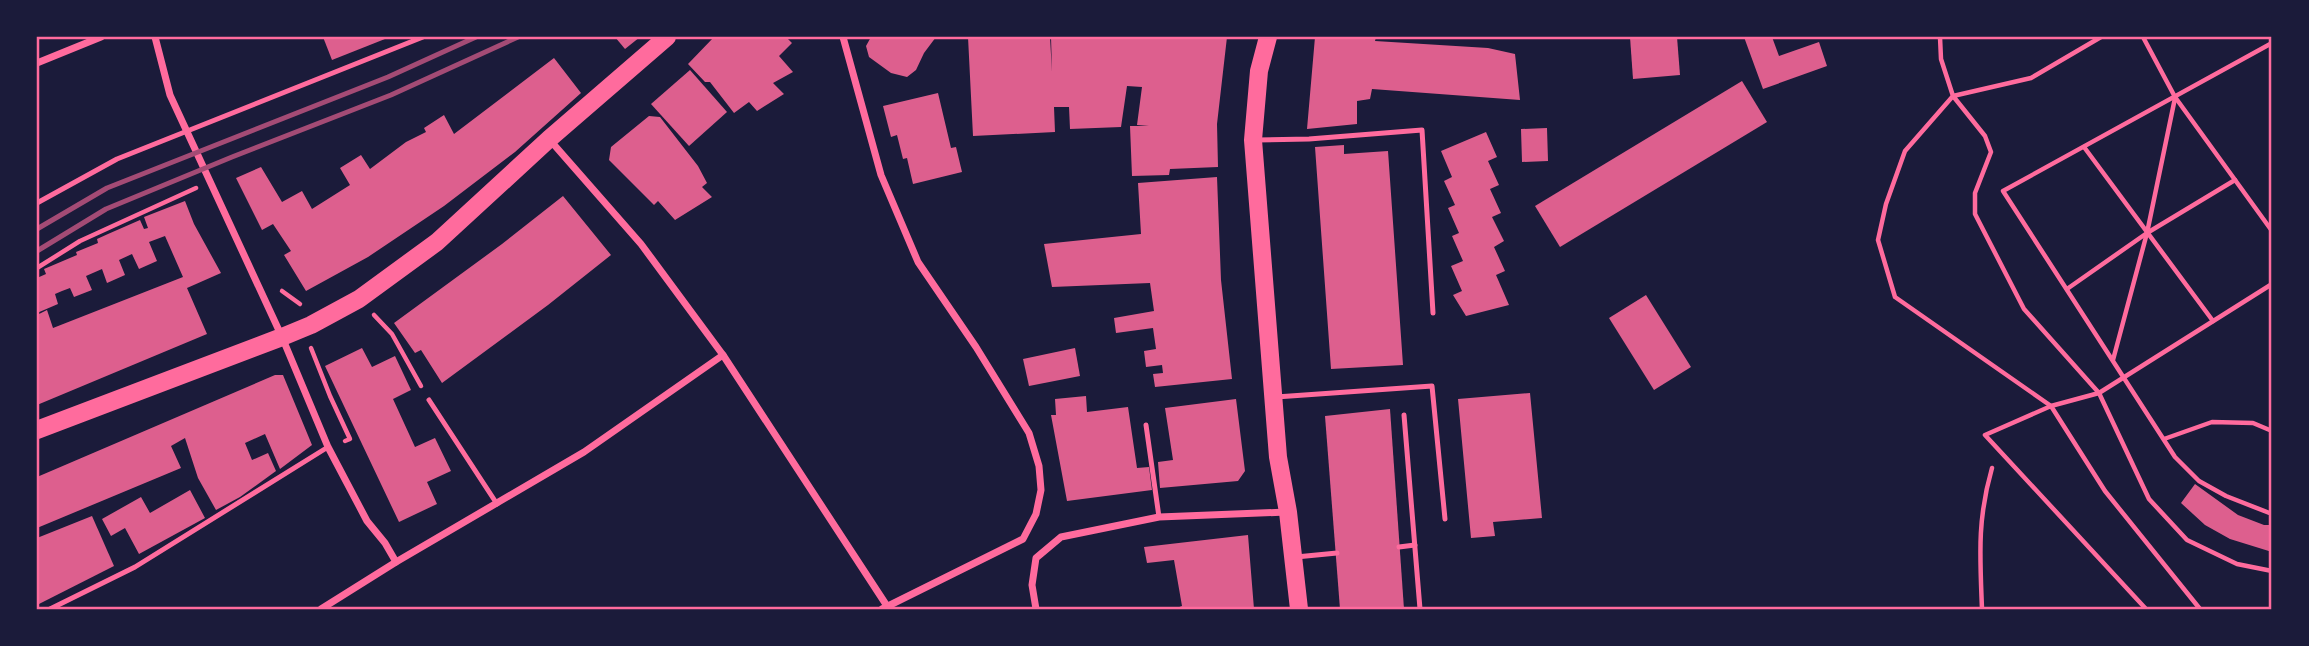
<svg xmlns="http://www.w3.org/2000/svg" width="2309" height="646" viewBox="0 0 2309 646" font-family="'IBM Plex Sans',sans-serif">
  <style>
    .building { fill: #dd5f8e }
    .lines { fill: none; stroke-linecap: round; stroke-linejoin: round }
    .path { stroke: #ff6b9d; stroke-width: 4.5 }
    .service { stroke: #ff6b9d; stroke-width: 5 }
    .minor { stroke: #ff6b9d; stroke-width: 7 }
    .primary { stroke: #ff6b9d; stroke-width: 18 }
    .rail { stroke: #a44b75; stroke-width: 5 }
    .neatline { fill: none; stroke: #ff6b9d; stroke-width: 2.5 }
  </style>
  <rect width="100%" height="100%" fill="#1b1b3a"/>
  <g class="building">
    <polygon points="323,37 390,37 332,60"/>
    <polygon points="615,37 640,37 625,49"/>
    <polygon points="714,37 786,37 792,43 779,56 793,72 773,83 784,94 757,111 749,102 734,113 710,82 705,82 688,64"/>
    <polygon points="871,37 936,37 924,53 916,70 907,77 891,73 869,57 866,46"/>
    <polygon points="968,37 1050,37 1052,72 1051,37 1227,37 1217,124 1218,167 1170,169 1169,175 1132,176 1130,126 1149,126 1137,125 1142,87 1127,86 1121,127 1070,129 1069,107 1054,107 1055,132 973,136"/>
    <polygon points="1315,37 1376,37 1375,41 1488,48 1515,54 1520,100 1372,89 1370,99 1357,101 1357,124 1307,129"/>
    <polygon points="1630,37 1677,37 1680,75 1633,79"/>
    <polygon points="1744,37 1772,37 1779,56 1819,42 1827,66 1763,89"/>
    <polygon points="554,58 581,93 515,152 444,206 368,257 306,291 284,255 291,251 273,224 262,230 236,178 261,167 282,202 302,191 312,209 350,185 340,168 361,155 370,169 406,142 426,132 424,128 444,115 454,134"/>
    <polygon points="690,70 727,112 689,146 651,104"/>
    <polygon points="1742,81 1767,122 1560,247 1535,206"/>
    <polygon points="938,93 951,148 956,147 962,172 913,184 907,158 903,159 897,135 891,137 883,106"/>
    <polygon points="649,116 660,117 698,166 707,183 702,187 712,197 675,220 658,201 654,205 609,160 611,147"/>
    <polygon points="1547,128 1548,161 1522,162 1521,129"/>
    <polygon points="1486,132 1497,157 1488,161 1499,185 1490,189 1501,213 1492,217 1504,241 1494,247 1505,271 1496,275 1509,305 1466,316 1453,295 1462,291 1451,266 1463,261 1452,236 1459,233 1448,208 1455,205 1444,181 1452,177 1441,151"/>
    <polygon points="1344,145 1344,154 1388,151 1403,365 1331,369 1315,147"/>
    <polygon points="1217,177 1221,280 1232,379 1155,387 1153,374 1163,373 1162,365 1146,367 1144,351 1156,349 1153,328 1116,333 1114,318 1154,311 1150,283 1052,287 1044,244 1141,234 1138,183"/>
    <polygon points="563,196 611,255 548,305 442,383 421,350 415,353 394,323 502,244"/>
    <polygon points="185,201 194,224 221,273 187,288 207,334 37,405 37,315 47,310 53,328 183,277 165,236 149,242 157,261 139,269 132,254 119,260 125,275 107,283 102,269 86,276 92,290 74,297 70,288 62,291 55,294 58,304 37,313 37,278 46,274 44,269 77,255 76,252 98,243 97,239 108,234 140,220 144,229 148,228 144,217"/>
    <polygon points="1646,295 1691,367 1654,390 1609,318"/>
    <polygon points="362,348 372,367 395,356 411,390 393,399 415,447 435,438 451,471 427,482 437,504 399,522 325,366"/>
    <polygon points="1075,348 1080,376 1029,386 1023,359"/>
    <polygon points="275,375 283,375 312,445 280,469 265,434 245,443 252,460 268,453 276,471 240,497 216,510 198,478 185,438 171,446 181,468 37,528 37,477"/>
    <polygon points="1530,393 1542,518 1493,522 1495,536 1471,538 1458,399"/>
    <polygon points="1086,396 1087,412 1128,407 1137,468 1149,467 1152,490 1067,501 1051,415 1056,415 1055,399"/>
    <polygon points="1236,399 1245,471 1238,481 1160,488 1158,462 1173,460 1165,408"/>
    <polygon points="1390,409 1404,609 1340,609 1325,416"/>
    <polygon points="2195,484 2238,515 2264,525 2272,525 2272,552 2230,539 2205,525 2181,503"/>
    <polygon points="190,490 205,518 139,554 125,528 111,536 102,519 141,497 150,513"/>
    <polygon points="92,516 114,566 37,605 37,538"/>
    <polygon points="1248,535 1254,609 1174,609 1182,606 1174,560 1147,563 1144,547"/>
  </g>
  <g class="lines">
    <g class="path">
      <polyline points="1940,37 1941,59 1953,96 1905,151 1886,204 1878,240 1895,297 2051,406 2105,491 2200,609"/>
      <polyline points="2101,37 2031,78 1953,96 1985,136 1991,152 1975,193 1975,214 2024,309 2099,393 2149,499 2187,540 2237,564 2272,571"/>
      <polyline points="2143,37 2175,97 2272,231"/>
      <polyline points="2272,43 2003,191 2175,457 2199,481 2226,496 2272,514"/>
      <polyline points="2084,147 2213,321"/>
      <polyline points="37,268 80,241 196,188"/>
      <polyline points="2067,289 2147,233 2235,180"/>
      <polyline points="282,291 300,304"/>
      <polyline points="374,315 392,334 421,386"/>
      <polyline points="311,348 330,396 350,439 345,441"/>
      <polyline points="2113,360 2147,233 2175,98"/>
      <polyline points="2164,439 2212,422 2253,423 2272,431"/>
      <path d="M 1982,609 C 1980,557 1977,520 1992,468"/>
      <polyline points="2146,609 1985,435 2051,406 2099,393 2272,284"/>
    </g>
    <g class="service">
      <polyline points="1256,140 1309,139 1422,130 1433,313"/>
      <polyline points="37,203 117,159 423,37"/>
      <polyline points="1276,397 1432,386 1445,519"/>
      <polyline points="429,400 497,504"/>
      <polyline points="1404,415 1420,609"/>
      <polyline points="1146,425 1159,517"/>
      <polyline points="1399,547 1415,545"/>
      <polyline points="1296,557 1337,553"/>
      <polyline points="50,609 135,567 328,447"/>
    </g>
    <g class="minor">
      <polyline points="155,37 170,95 282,337 328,447 367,521 385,543 396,562"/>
      <polyline points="843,37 881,175 918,262 976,347 1029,433 1039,466 1041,490 1036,514 1023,539 882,609"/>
      <polyline points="37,63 101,37"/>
      <polyline points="549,139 641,244 723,355 887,606"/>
      <polyline points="321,609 396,562 584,452 723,355"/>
      <polyline points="1036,609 1032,585 1036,558 1061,537 1159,517 1286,512"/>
    </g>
    <g class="primary">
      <polyline points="1268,37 1259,71 1253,140 1278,457 1288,512 1299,609"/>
      <polyline points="37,430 282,337 311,325 359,299 437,242 549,139 667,37"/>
    </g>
    <g class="rail">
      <polyline points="37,229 107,188 388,77 476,37"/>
      <polyline points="37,251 106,209 232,157 391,95 518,37"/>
    </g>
  </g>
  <rect width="2309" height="646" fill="none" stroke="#1b1b3a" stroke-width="77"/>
  <rect x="38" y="38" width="2232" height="570" class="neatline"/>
</svg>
